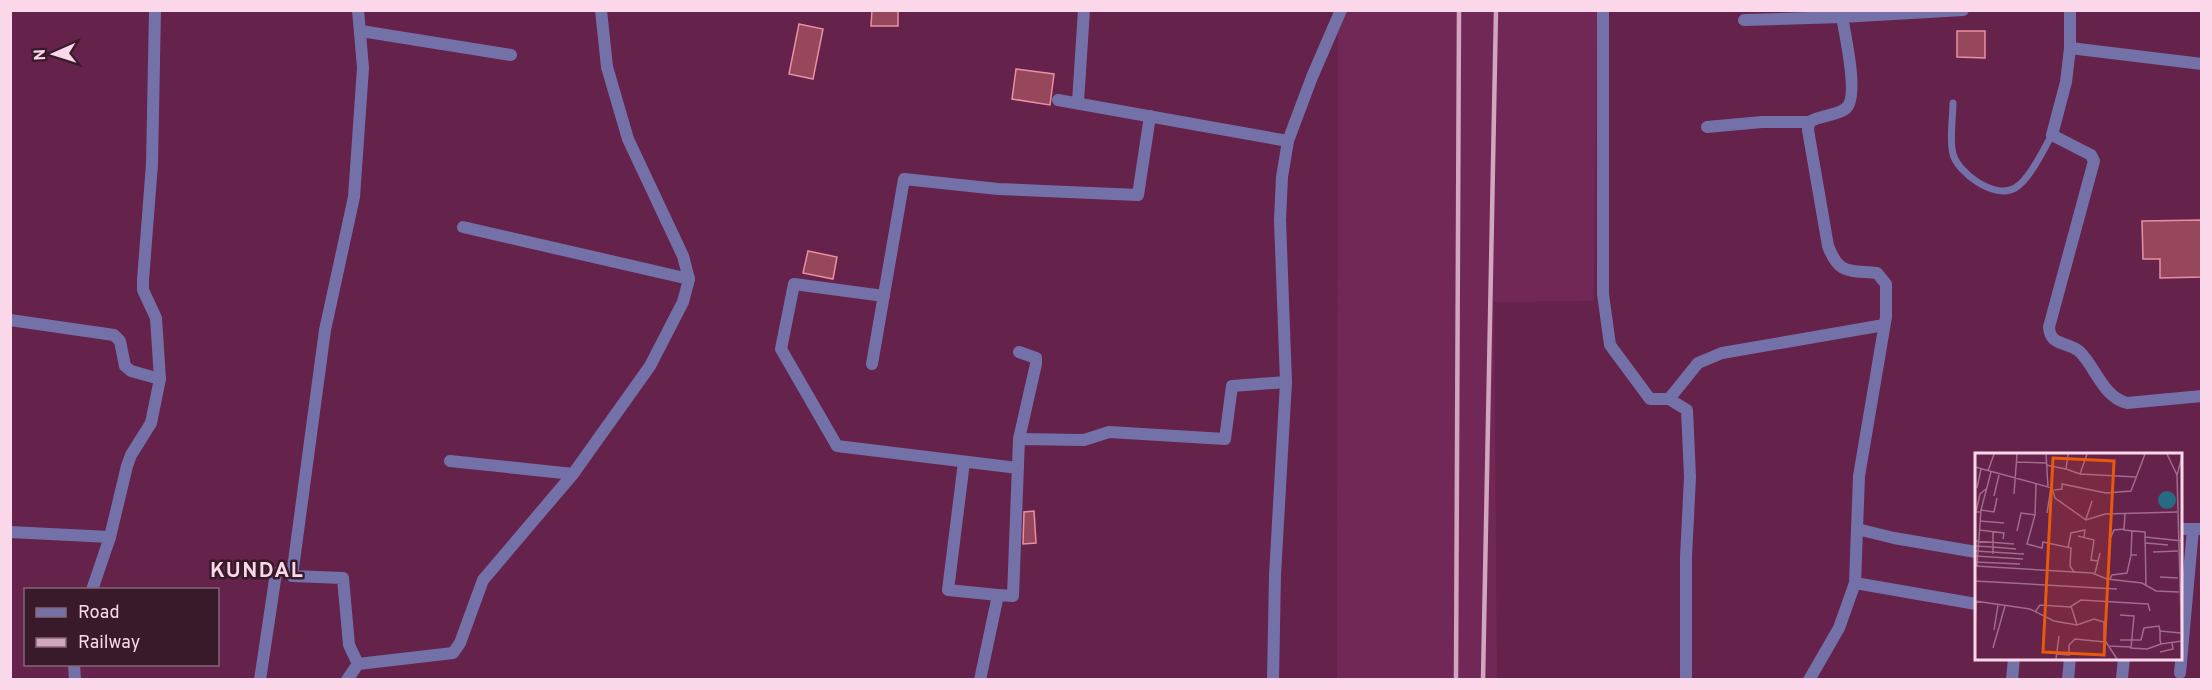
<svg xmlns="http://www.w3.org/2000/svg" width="2212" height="690" viewBox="0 0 2212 690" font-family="Overpass,sans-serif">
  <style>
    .built { fill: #722856 }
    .building { fill: #96475b; stroke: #e890a3; stroke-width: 1.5 }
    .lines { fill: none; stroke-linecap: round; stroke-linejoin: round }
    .service { stroke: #7471a9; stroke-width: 7 }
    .minor { stroke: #7471a9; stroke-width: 12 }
    .tertiary { stroke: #7471a9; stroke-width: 12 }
    .rail { stroke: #d1a6bf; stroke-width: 4.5 }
    .labels { text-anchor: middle; stroke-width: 5; stroke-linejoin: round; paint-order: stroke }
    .district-label { font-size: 21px; font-weight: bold; letter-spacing: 1.5px; fill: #fad8ea; stroke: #381a2b }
    .inset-road { fill: none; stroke: #a16b8b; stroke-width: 1.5 }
    .view { fill: #e8590c; fill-opacity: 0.15; stroke: #e8590c; stroke-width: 3 }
    .inset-edge { fill: none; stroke: #fad8ea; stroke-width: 3 }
  </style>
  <rect width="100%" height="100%" fill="#65224b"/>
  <polygon class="built" points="1338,11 1597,11 1594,301 1494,302 1497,679 1337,680"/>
  <g class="building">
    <polygon points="872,10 898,10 898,26 871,26"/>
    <polygon points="799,24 823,29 813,79 789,74"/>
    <polygon points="1957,31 1985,31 1985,58 1957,57"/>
    <polygon points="1016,69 1054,74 1050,105 1012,99"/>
    <polygon points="2202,220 2202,277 2160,278 2160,259 2143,259 2142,221"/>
    <polygon points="808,251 837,257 833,279 803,273"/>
    <polygon points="1034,511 1036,543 1023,544 1024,512"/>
  </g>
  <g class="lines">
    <path class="service" d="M 1953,103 C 1953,119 1949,139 1953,154 C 1958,173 1995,200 2015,188 C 2030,179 2043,150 2052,135"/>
    <g class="minor">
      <polyline points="155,10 152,164 143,280 143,290 156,318 160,379"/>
      <polyline points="1603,10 1603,294 1610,345 1650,399 1669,399 1687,410 1690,477 1686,557 1686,680"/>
      <path d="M 2070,10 L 2070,48 L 2066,82 L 2052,135 L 2091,155 L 2094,161 L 2049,327 C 2050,347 2068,341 2080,352 C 2096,368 2103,397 2127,403 L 2202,396"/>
      <polyline points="1744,20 1842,17"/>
      <polyline points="361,31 511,55"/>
      <polyline points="2070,48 2202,64"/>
      <polyline points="1058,100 1288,141"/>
      <polyline points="1078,102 1084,10"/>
      <polyline points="1707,127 1762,122 1809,122"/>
      <polyline points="463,227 689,279"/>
      <polyline points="884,296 794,284 781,349 837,446 1018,468"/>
      <polyline points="10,320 114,335 120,341 125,366 131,371 160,379 151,423 131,455 127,466 110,537"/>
      <polyline points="872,364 904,179 998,189 1138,195 1150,116"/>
      <polyline points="1669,399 1698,363 1722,353 1884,325"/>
      <polyline points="1019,439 1036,364 1036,358 1019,352"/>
      <polyline points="450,461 573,474"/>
      <polyline points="964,462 948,590 998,595"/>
      <polyline points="1857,529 1894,538 1976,552"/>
      <polyline points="2180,529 2202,529"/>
      <polyline points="10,532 110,537 92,590"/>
      <polyline points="1855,583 1976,604"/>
      <polyline points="74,664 75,680"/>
      <polyline points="358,664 349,645 343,578 292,576 325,330 354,197 363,68 358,10"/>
      <polyline points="2180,673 2193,529"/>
      <polyline points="2122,678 2124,658"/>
      <polyline points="260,680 276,573"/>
      <polyline points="980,680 998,595 1013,596 1019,439 1084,440 1109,432 1225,439 1232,386 1286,382"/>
      <polyline points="1273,680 1275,575 1286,382 1280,220 1282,177 1288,141 1312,77 1341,10"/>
      <path d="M 1809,680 L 1839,628 L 1855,583 L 1859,476 L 1886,317 L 1886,284 L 1877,273 C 1849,270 1839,275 1828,246 L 1808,130 L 1809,122 C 1821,115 1835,116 1845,109 C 1860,100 1845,34 1842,17 L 1963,10"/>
      <polyline points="2012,680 2014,658"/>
      <polyline points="2068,680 2070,658"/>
    </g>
    <polyline class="tertiary" points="347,680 358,664 453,653 460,643 483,580 573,474 650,366 683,302 689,279 683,256 628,139 607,67 601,10"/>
    <g class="rail">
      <polyline points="1456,680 1459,10"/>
      <polyline points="1483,680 1496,10"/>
    </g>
  </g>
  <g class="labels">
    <g class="district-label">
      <text x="257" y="577">KUNDAL</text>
    </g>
  </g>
  <g transform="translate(1975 453)">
    <rect width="207" height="207" fill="#65224b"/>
    <path d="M183 47a9 9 0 1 1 18 0a9 9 0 1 1-18 0Z" fill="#266a83"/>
    <path class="inset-road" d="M 71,1 L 73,34M 192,1 L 202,22M 207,4 L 202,22 L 207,199M 41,9 L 71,10M 71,12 L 91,16 L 93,1M 0,14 L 77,35 L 80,45 L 111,67 L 130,61 L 202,59M 91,16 L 105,21 L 112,1M 13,18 L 19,1M 105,21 L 161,24M 61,31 L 60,62 L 52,91 L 67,95 L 68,89 L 96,95 L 95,113 L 99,119M 2,35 L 6,16M 79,37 L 87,36 L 87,31 L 131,40 L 156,38 L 170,1M 39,41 L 42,1M 19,43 L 24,22M 6,57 L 19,59 L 22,45M 5,59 L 1,59 L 5,41 L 11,36M 72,60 L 76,35M 150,61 L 149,77 L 170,79 L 171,132M 111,66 L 117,48M 5,68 L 29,70M 4,77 L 29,80 L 28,86M 157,77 L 156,102 L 162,102M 42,78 L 46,60 L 60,62M 103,83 L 119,87 L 116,107 L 123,108M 170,84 L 207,88M 0,88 L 39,91M 134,88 L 139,77 L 149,76M 171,90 L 193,92M 0,93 L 18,94M 18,94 L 41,96M 93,95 L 96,80 L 110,77 L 109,84M 0,98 L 49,101M 178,99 L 203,98M 18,101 L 18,78M 0,103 L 48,106M 0,109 L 45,111M 0,113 L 117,120 L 132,126 L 167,130 L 181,138 L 204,139M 2,113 L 6,57 L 16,19M 120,120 L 125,100M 185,124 L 203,125M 135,126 L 137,122 L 152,120 L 156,102M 0,128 L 142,136M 0,148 L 55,156 L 79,168 L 102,172 L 119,166 L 129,169 L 129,186 L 142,206M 96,153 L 102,172M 60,159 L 65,152 L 95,154 L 106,147 L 173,151 L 175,158M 145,162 L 159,163 L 156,195 L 172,196 L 186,191M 19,177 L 23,152M 206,180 L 185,178 L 185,187 L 186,191 L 207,188M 0,182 L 1,148M 145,187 L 166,187 L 169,175 L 184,173 L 185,178M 133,193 L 156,194M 18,195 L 30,153M 185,199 L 198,196 L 197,189M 82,201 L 94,202 L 94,192 L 100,186 L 130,189M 81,206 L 84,183"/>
    <path class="view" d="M 78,5 L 139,8 L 129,202 L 68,199 Z"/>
    <rect width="207" height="207" class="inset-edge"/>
  </g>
  <rect width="2212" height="690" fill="none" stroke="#fad8ea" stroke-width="24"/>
  <rect x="24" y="588" width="195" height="78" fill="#381a2b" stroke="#866677" stroke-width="1.5"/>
  <rect x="36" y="608" width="30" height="9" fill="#7471a9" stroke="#866677" stroke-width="1.5"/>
  <text x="78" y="618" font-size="18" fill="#fad8ea">Road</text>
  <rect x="36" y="638" width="30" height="9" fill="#d1a6bf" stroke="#866677" stroke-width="1.5"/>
  <text x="78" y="648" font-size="18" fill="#fad8ea">Railway</text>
  <g transform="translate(54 54) rotate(267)" stroke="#381a2b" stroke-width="4.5" paint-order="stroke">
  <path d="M0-4.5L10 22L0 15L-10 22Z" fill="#fad8ea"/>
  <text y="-9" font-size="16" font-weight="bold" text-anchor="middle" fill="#fad8ea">N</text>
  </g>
</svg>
